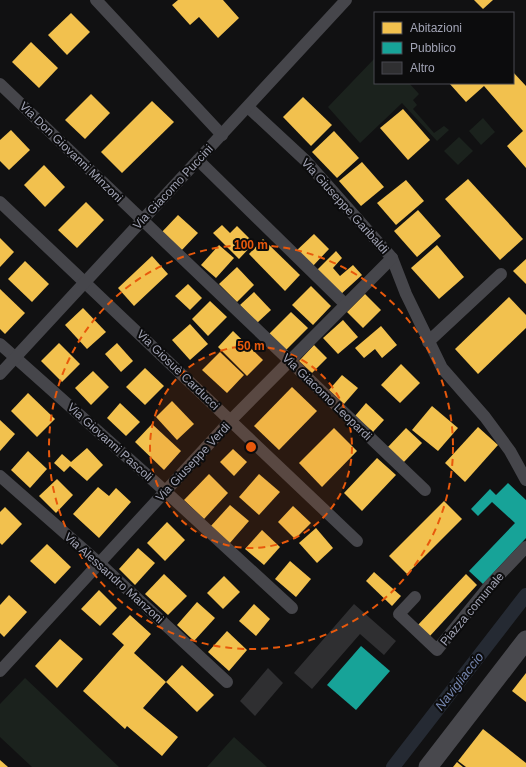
<svg xmlns="http://www.w3.org/2000/svg" width="526" height="767" viewBox="0 0 526 767" font-family="Helvetica,sans-serif">
  <style>
    .green { fill: #1b221d }
    .homes { fill: #f2c14e }
    .public { fill: #17a398 }
    .lines { fill: none; stroke-linecap: round; stroke-linejoin: round }
    .canal { stroke: #252a33; stroke-width: 14 }
    .building { fill: #2f2f31 }
    .street { stroke: #46464b; stroke-width: 12 }
    .primary { stroke: #48484d; stroke-width: 19 }
    .ring { fill: none; stroke: #e8590c; stroke-width: 2; stroke-dasharray: 7 5 }
    .labels { text-anchor: middle; stroke-width: 4; stroke-linejoin: round; paint-order: stroke }
    .street-label { font-size: 12px; fill: #a1a3b4; stroke: #0c0c0d }
    .water-label { font-size: 13px; font-style: italic; fill: #7687b1; stroke: #0c0c0d }
    .centre { fill: #e8590c; stroke: #0c0c0d; stroke-width: 2 }
    .ring-label { font-size: 12px; text-anchor: middle; font-weight: bold; fill: #e8590c; stroke: #0c0c0d; stroke-width: 4; stroke-linejoin: round; paint-order: stroke }
  </style>
  <rect width="100%" height="100%" fill="#111112"/>
  <g class="green">
    <polygon points="375,58 375,83 409,83 419,94 413,100 417,105 413,109 434,133 444,126 449,130 437,141 402,103 360,143 328,107"/>
    <polygon points="483,118 495,132 481,145 469,131"/>
    <polygon points="459,137 473,151 458,165 444,151"/>
    <polygon points="25,678 119,767 32,767 0,737 0,704"/>
    <polygon points="234,737 267,767 207,767"/>
  </g>
  <g class="homes">
    <polygon points="178,0 223,0 239,18 218,38 199,17 190,25 172,5"/>
    <polygon points="474,0 493,0 483,9"/>
    <polygon points="71,13 90,32 67,55 48,35"/>
    <polygon points="31,42 58,68 39,88 12,62"/>
    <polygon points="513,72 526,86 526,168 507,146 523,131 484,86 466,102 449,83 513,83"/>
    <polygon points="91,94 110,113 85,139 65,120"/>
    <polygon points="303,97 332,125 311,146 283,117"/>
    <polygon points="152,101 174,122 122,173 101,152"/>
    <polygon points="403,109 430,140 408,160 380,128"/>
    <polygon points="11,130 30,150 9,170 0,161 0,140"/>
    <polygon points="334,131 359,158 337,178 312,152"/>
    <polygon points="362,162 384,187 361,206 339,181"/>
    <polygon points="44,165 65,187 45,207 24,185"/>
    <polygon points="468,179 523,239 500,260 445,199"/>
    <polygon points="406,180 424,201 396,225 377,203"/>
    <polygon points="86,202 104,220 77,248 58,230"/>
    <polygon points="418,210 441,236 417,257 394,231"/>
    <polygon points="178,215 198,233 180,252 161,233"/>
    <polygon points="222,225 230,233 237,226 254,243 239,259 213,233"/>
    <polygon points="314,234 329,249 311,268 295,252"/>
    <polygon points="0,238 14,252 0,267"/>
    <polygon points="263,239 300,275 285,291 249,254"/>
    <polygon points="219,245 234,258 216,278 201,265"/>
    <polygon points="437,245 464,277 439,299 411,268"/>
    <polygon points="336,251 342,258 333,268 340,276 353,265 362,275 340,295 317,270"/>
    <polygon points="152,256 168,274 134,306 118,288"/>
    <polygon points="526,259 526,284 513,271"/>
    <polygon points="25,261 49,284 32,302 8,279"/>
    <polygon points="237,267 254,285 237,302 219,284"/>
    <polygon points="188,284 202,298 190,310 175,296"/>
    <polygon points="311,286 331,306 313,325 292,305"/>
    <polygon points="0,289 25,313 5,334 0,329"/>
    <polygon points="254,292 271,310 257,323 240,305"/>
    <polygon points="365,294 381,310 363,328 347,312"/>
    <polygon points="509,297 526,315 526,328 478,374 455,349"/>
    <polygon points="210,301 227,317 208,336 192,319"/>
    <polygon points="83,308 106,332 87,349 65,325"/>
    <polygon points="291,312 308,328 286,350 269,334"/>
    <polygon points="343,320 358,337 338,354 323,338"/>
    <polygon points="190,324 208,344 190,360 172,340"/>
    <polygon points="381,326 397,345 382,358 375,349 364,358 355,348"/>
    <polygon points="233,331 263,360 247,376 218,347"/>
    <polygon points="59,343 80,364 62,382 41,361"/>
    <polygon points="117,343 133,361 121,372 105,354"/>
    <polygon points="314,345 327,358 312,373 299,361"/>
    <polygon points="220,352 244,375 227,393 202,370"/>
    <polygon points="401,364 420,383 400,403 381,385"/>
    <polygon points="145,368 164,386 145,405 126,387"/>
    <polygon points="93,371 109,387 91,405 75,388"/>
    <polygon points="342,375 358,388 344,404 329,390"/>
    <polygon points="292,387 317,411 279,450 254,426"/>
    <polygon points="28,393 55,419 37,437 11,411"/>
    <polygon points="172,401 194,424 177,440 156,417"/>
    <polygon points="120,403 140,422 126,436 107,418"/>
    <polygon points="366,403 384,420 373,432 355,416"/>
    <polygon points="432,406 458,428 438,451 412,430"/>
    <polygon points="0,420 15,434 0,451"/>
    <polygon points="152,424 181,451 164,470 135,442"/>
    <polygon points="478,427 498,445 465,482 445,463"/>
    <polygon points="334,428 357,451 322,487 299,463"/>
    <polygon points="406,428 422,443 403,463 387,448"/>
    <polygon points="87,448 103,465 87,481 70,466 64,472 54,463 62,454 71,462"/>
    <polygon points="233,449 247,462 234,476 220,462"/>
    <polygon points="28,451 47,469 30,488 11,470"/>
    <polygon points="377,458 396,475 362,511 344,493"/>
    <polygon points="209,474 228,493 204,519 184,500"/>
    <polygon points="259,474 280,492 259,515 239,497"/>
    <polygon points="57,479 73,495 56,513 39,496"/>
    <polygon points="98,487 109,496 116,488 131,502 99,538 73,514"/>
    <polygon points="444,501 462,519 407,574 389,556"/>
    <polygon points="230,505 249,521 229,544 210,527"/>
    <polygon points="293,506 311,523 295,539 278,522"/>
    <polygon points="5,507 22,524 2,545 0,543 0,512"/>
    <polygon points="167,522 185,540 165,561 147,543"/>
    <polygon points="316,528 333,548 317,563 299,543"/>
    <polygon points="262,530 280,547 264,565 245,549"/>
    <polygon points="47,544 71,567 55,584 30,561"/>
    <polygon points="138,548 155,563 135,585 119,569"/>
    <polygon points="290,561 311,579 296,597 275,579"/>
    <polygon points="374,572 401,596 392,606 366,581"/>
    <polygon points="164,574 187,596 168,615 145,594"/>
    <polygon points="466,574 477,585 429,637 417,626"/>
    <polygon points="224,576 240,592 223,609 207,593"/>
    <polygon points="99,590 117,608 100,626 81,609"/>
    <polygon points="9,595 27,612 4,637 0,633 0,605"/>
    <polygon points="197,602 215,618 194,641 177,625"/>
    <polygon points="254,604 270,619 256,636 239,621"/>
    <polygon points="130,615 151,634 134,653 166,682 182,665 214,695 197,712 166,682 143,708 178,737 162,756 127,726 125,729 83,691 124,645 112,634"/>
    <polygon points="227,631 247,650 229,671 208,652"/>
    <polygon points="60,639 83,659 57,688 35,666"/>
    <polygon points="526,673 526,702 512,691"/>
    <polygon points="483,729 526,763 526,767 466,767 458,761"/>
    <polygon points="0,760 8,767 0,767"/>
    <polygon points="457,762 463,767 453,767"/>
  </g>
  <g class="public">
    <polygon points="508,483 526,500 526,538 483,584 469,571 515,523 492,502 478,516 471,509 490,489 496,495"/>
    <polygon points="361,646 390,671 356,710 327,685"/>
  </g>
  <g class="lines">
    <polyline class="canal" points="393,767 526,595"/>
  </g>
  <g class="building">
    <polygon points="354,604 396,641 384,655 360,634 312,689 294,673"/>
    <polygon points="268,668 283,683 255,716 240,701"/>
  </g>
  <g class="lines">
    <g class="street">
      <polyline points="96,0 222,135"/>
      <polyline points="0,84 425,490"/>
      <polyline points="248,107 306,161 392,258 406,294 442,368 485,417 510,451 526,480"/>
      <polyline points="198,160 345,304"/>
      <polyline points="0,202 357,541"/>
      <polyline points="428,342 501,274"/>
      <polyline points="0,344 165,491 292,608"/>
      <polyline points="0,374 346,0"/>
      <polyline points="0,476 99,563 227,682"/>
      <polyline points="415,597 399,614 437,650 489,586 526,547"/>
      <polyline points="0,671 231,420 392,258"/>
    </g>
    <polyline class="primary" points="428,767 526,640"/>
  </g>
  <circle cx="251" cy="447" r="101" fill="#e8590c" fill-opacity=".12"/>
  <g class="ring">
    <circle cx="251" cy="447" r="101"/>
    <circle cx="251" cy="447" r="202"/>
  </g>
  <g class="labels">
    <g class="street-label">
      <text transform="translate(71 152) rotate(44)" y="4">Via Don Giovanni Minzoni</text>
      <text transform="translate(173 187) rotate(-47)" y="4">Via Giacomo Puccini</text>
      <text transform="translate(345 206) rotate(48)" y="4">Via Giuseppe Garibaldi</text>
      <text transform="translate(178 370) rotate(44)" y="4">Via Giosuè Carducci</text>
      <text transform="translate(327 397) rotate(44)" y="4">Via Giacomo Leopardi</text>
      <text transform="translate(110 442) rotate(42)" y="4">Via Giovanni Pascoli</text>
      <text transform="translate(193 462) rotate(-47)" y="4">Via Giuseppe Verdi</text>
      <text transform="translate(114 578) rotate(42)" y="4">Via Alessandro Manzoni</text>
      <text transform="translate(472 609) rotate(-50)" y="4">Piazza comunale</text>
    </g>
    <g class="water-label">
      <text transform="translate(459 681) rotate(-52)" y="5">Navigliaccio</text>
    </g>
  </g>
  <circle cx="251" cy="447" r="6" class="centre"/>
  <g class="ring-label">
    <text x="251" y="249">100 m</text>
    <text x="251" y="350">50 m</text>
  </g>
  <rect x="374" y="12" width="140" height="72" fill="#0c0c0d" stroke="#484850"/>
  <rect x="382" y="22" width="20" height="12" fill="#f2c14e" stroke="#484850"/>
  <text x="410" y="32" font-size="12" fill="#a1a3b4">Abitazioni</text>
  <rect x="382" y="42" width="20" height="12" fill="#17a398" stroke="#484850"/>
  <text x="410" y="52" font-size="12" fill="#a1a3b4">Pubblico</text>
  <rect x="382" y="62" width="20" height="12" fill="#2f2f31" stroke="#484850"/>
  <text x="410" y="72" font-size="12" fill="#a1a3b4">Altro</text>
</svg>
